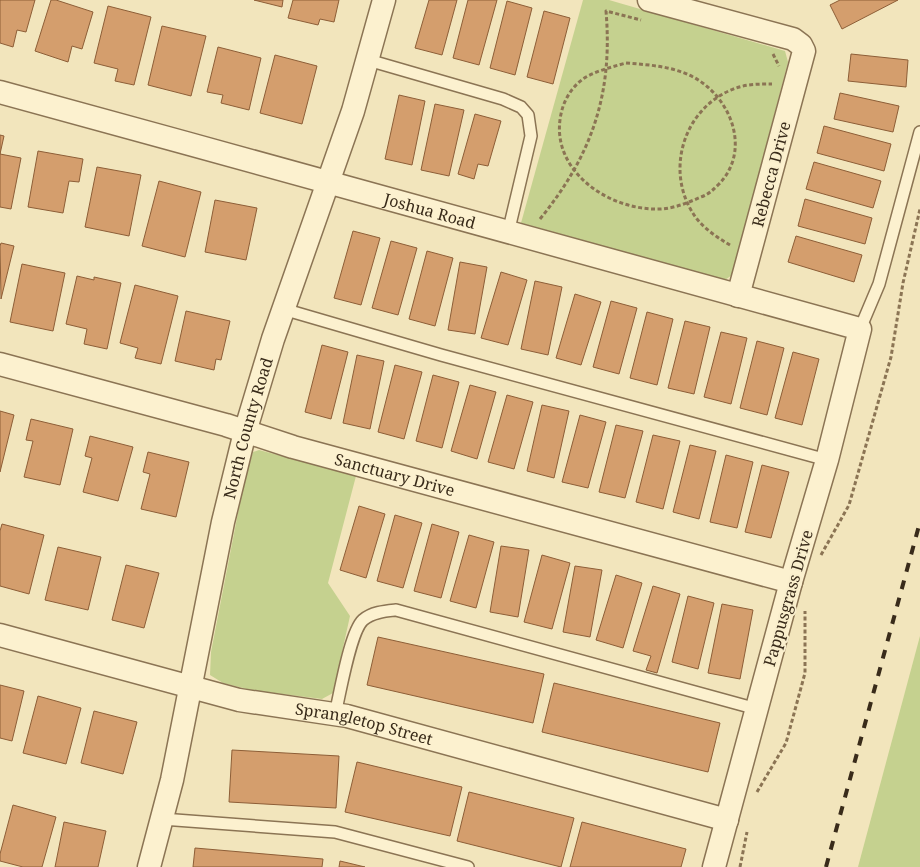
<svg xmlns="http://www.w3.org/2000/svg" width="920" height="867" viewBox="0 0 920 867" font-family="'Noto Serif',serif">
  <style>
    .green { fill: #c5d18f }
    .building { fill: #d49e6d; stroke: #8d5e37 }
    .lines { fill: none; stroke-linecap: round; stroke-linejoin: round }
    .service-casing { stroke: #8b7454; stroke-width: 14 }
    .minor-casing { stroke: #8b7454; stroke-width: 25 }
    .path { stroke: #8b7454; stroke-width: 3; stroke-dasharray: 4 2.5; stroke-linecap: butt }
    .service { stroke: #fcf1cf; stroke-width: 11 }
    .minor { stroke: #fcf1cf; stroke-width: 22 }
    .rail { stroke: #392b1a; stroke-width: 4; stroke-dasharray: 9 9; stroke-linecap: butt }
    .labels { text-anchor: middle; stroke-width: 4; stroke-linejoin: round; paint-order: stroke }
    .street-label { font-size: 16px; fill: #392b1a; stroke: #f9eecc }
  </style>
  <rect width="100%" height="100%" fill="#f2e5bc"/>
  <g class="green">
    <polygon points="583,0 609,0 785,51 788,62 732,275 725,280 521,223"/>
    <polygon points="259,450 356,476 328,583 350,616 333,693 322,699 251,690 223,683 210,675 211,652 244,482 253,452"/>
    <polygon points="920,636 920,867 858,867"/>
  </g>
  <g class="building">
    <polygon points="0,0 35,0 26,32 17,30 13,47 0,43"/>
    <polygon points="51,0 56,0 93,12 82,49 72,46 68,62 35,51"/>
    <polygon points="254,0 283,0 282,7"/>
    <polygon points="293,0 339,0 334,22 320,19 318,25 288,18"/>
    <polygon points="429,0 457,0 442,55 415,48"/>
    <polygon points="468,0 497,0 479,65 453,58"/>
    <polygon points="840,0 898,0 842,29 830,5"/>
    <polygon points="507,1 532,8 515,75 490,68"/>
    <polygon points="108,6 151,17 134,85 115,81 118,69 94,63"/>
    <polygon points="544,11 570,18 553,84 527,77"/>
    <polygon points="162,26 206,36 191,96 148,85"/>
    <polygon points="218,47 261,58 249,110 221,103 223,95 207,92"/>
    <polygon points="851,54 908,60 906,87 848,81"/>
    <polygon points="275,55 317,66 302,124 260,113"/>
    <polygon points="840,93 899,106 893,132 834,119"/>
    <polygon points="399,95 425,101 412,165 385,159"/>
    <polygon points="435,104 464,110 449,176 421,170"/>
    <polygon points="475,114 501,121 488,166 478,164 474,179 458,174"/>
    <polygon points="824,126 891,144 884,171 817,153"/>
    <polygon points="0,135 4,136 0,154 21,158 11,209 0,207"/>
    <polygon points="38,151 83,159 79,182 69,181 63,213 28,207"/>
    <polygon points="814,162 881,181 873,208 806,189"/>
    <polygon points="97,167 141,175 129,236 85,227"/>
    <polygon points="159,181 201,192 185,257 142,246"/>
    <polygon points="805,199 872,218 865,244 798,226"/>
    <polygon points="215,200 257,208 246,260 205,252"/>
    <polygon points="353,231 380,238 361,305 334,298"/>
    <polygon points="796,236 862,255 854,282 788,262"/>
    <polygon points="391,241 417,248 398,315 372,308"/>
    <polygon points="1,243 14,246 1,299 0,246"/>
    <polygon points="427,251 453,258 435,326 409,319"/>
    <polygon points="460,262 487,267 475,334 448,330"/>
    <polygon points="22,264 65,273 53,331 10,322"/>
    <polygon points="501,272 527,280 508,345 481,338"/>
    <polygon points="77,276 94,280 94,277 121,283 107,349 84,344 87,329 66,324"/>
    <polygon points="535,281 562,287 548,355 521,349"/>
    <polygon points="135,285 178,296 161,364 135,358 138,348 120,343"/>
    <polygon points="575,294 601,302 581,365 556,358"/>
    <polygon points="611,301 637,308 619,374 593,367"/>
    <polygon points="186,311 230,321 221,360 216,359 214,370 175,361"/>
    <polygon points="647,312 673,319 657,385 630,378"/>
    <polygon points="685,321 710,327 694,394 668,388"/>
    <polygon points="721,332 747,338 731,404 704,397"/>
    <polygon points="757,341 784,348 767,415 740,408"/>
    <polygon points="322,345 348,352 331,419 305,412"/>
    <polygon points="793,352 819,359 802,425 775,418"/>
    <polygon points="357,355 384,361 370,429 343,423"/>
    <polygon points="395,365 422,372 404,439 378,432"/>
    <polygon points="433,375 459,382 442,448 416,441"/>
    <polygon points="470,385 496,392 477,459 451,451"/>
    <polygon points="507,395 533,402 514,469 488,462"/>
    <polygon points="542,405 569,411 554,478 527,471"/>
    <polygon points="0,411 14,415 0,472"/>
    <polygon points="580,415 606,422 588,488 562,482"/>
    <polygon points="31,419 73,429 60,485 24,477 33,441 26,440"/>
    <polygon points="616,425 643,431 625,498 599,492"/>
    <polygon points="653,435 680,441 663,509 636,502"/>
    <polygon points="90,436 133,447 118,501 83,492 92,458 85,456"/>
    <polygon points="690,445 716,451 699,519 673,512"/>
    <polygon points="148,452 189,462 176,517 141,509 150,474 143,472"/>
    <polygon points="726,455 753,462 737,528 710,522"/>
    <polygon points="762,465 789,472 771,538 745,532"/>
    <polygon points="359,506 385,514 366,578 340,570"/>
    <polygon points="395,515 422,523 403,588 377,581"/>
    <polygon points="2,524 44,535 29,594 0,586 0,531"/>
    <polygon points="432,524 459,532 441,598 414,591"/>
    <polygon points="469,535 494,542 476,608 450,601"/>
    <polygon points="501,546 529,550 518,617 490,612"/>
    <polygon points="58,547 101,557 88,610 45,600"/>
    <polygon points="542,555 570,563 552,629 524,622"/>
    <polygon points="126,565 159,573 144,628 112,620"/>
    <polygon points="575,566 602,570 590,637 563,632"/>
    <polygon points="616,575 642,583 623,648 596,640"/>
    <polygon points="653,586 680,594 657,673 646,670 651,656 633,651"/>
    <polygon points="688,596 714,603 698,669 672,662"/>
    <polygon points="722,604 753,610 740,679 708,673"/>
    <polygon points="378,637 544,674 533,723 367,685"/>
    <polygon points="554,683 720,723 708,772 542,732"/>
    <polygon points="0,685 24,691 12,741 0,738"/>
    <polygon points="38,696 81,708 66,764 23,753"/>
    <polygon points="94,711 137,722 123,774 81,763"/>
    <polygon points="232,750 339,756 336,808 229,802"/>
    <polygon points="357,762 462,787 450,836 345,812"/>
    <polygon points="469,792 574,818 561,867 457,841"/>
    <polygon points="13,805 56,817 42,867 23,867 0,861 0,854"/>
    <polygon points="64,822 106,831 98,867 55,867"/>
    <polygon points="582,822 686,849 681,867 570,867"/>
    <polygon points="195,848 323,859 322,867 193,867"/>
    <polygon points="340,861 365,867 339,867"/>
  </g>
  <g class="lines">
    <g class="service-casing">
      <g id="service">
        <polyline points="368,60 503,99 521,107 528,115 531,136 508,233"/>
        <polyline points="283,309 441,355 827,460"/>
        <polyline points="860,329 879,284 920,132"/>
        <path d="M 335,714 C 340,694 350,632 363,620 C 372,612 386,611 396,610 L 757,709"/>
        <polyline points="162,819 335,832 468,867"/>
      </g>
    </g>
    <g class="minor-casing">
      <g id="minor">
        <polyline points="649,0 793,39 801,45 804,51 738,296"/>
        <path id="s1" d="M 0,92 C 287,170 573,252 860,329 L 827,460 L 791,582 L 714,867"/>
        <path id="s2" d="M 0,364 L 226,425 L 293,447 L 791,582"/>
        <path id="s3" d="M 0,635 L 239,700 L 347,716 L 727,820"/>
        <path id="s4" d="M 149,867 L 172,780 L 223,522 L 245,432 L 273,339 L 353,111 L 384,0"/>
      </g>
    </g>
    <g class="path">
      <polyline points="773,54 779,66"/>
      <path d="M 626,63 C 650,65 673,66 695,78 C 732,99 751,151 719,184 C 713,190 709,194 701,197 C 687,203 673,209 658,209 C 607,210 549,169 561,114 C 564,99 573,85 586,77 C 599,70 612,67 626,63 Z"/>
      <path d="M 540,219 C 592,155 613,94 606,11 L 641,20"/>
      <path d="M 730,245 C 718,238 706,230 697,219 C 664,176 681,111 731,90 C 744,84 758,84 772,84"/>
      <polyline points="821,555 849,505 891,357 903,283 920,209"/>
      <polyline points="757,792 786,743 805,673 805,611"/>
      <polyline points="740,867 747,832"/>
    </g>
    <use href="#service" class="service"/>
    <use href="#minor" class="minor"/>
    <polyline class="rail" points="826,867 920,522"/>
  </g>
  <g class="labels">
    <g class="street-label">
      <text transform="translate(771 174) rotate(-75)" y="6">Rebecca Drive</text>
      <text dy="6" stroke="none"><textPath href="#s1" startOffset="446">Joshua Road</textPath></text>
      <text dy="6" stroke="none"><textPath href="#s4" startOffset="450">North County Road</textPath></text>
      <text dy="6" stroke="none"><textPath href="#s2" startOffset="410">Sanctuary Drive</textPath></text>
      <text transform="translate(788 598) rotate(-74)" y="6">Pappusgrass Drive</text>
      <text dy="6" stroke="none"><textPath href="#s3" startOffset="375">Sprangletop Street</textPath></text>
    </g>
  </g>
</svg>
